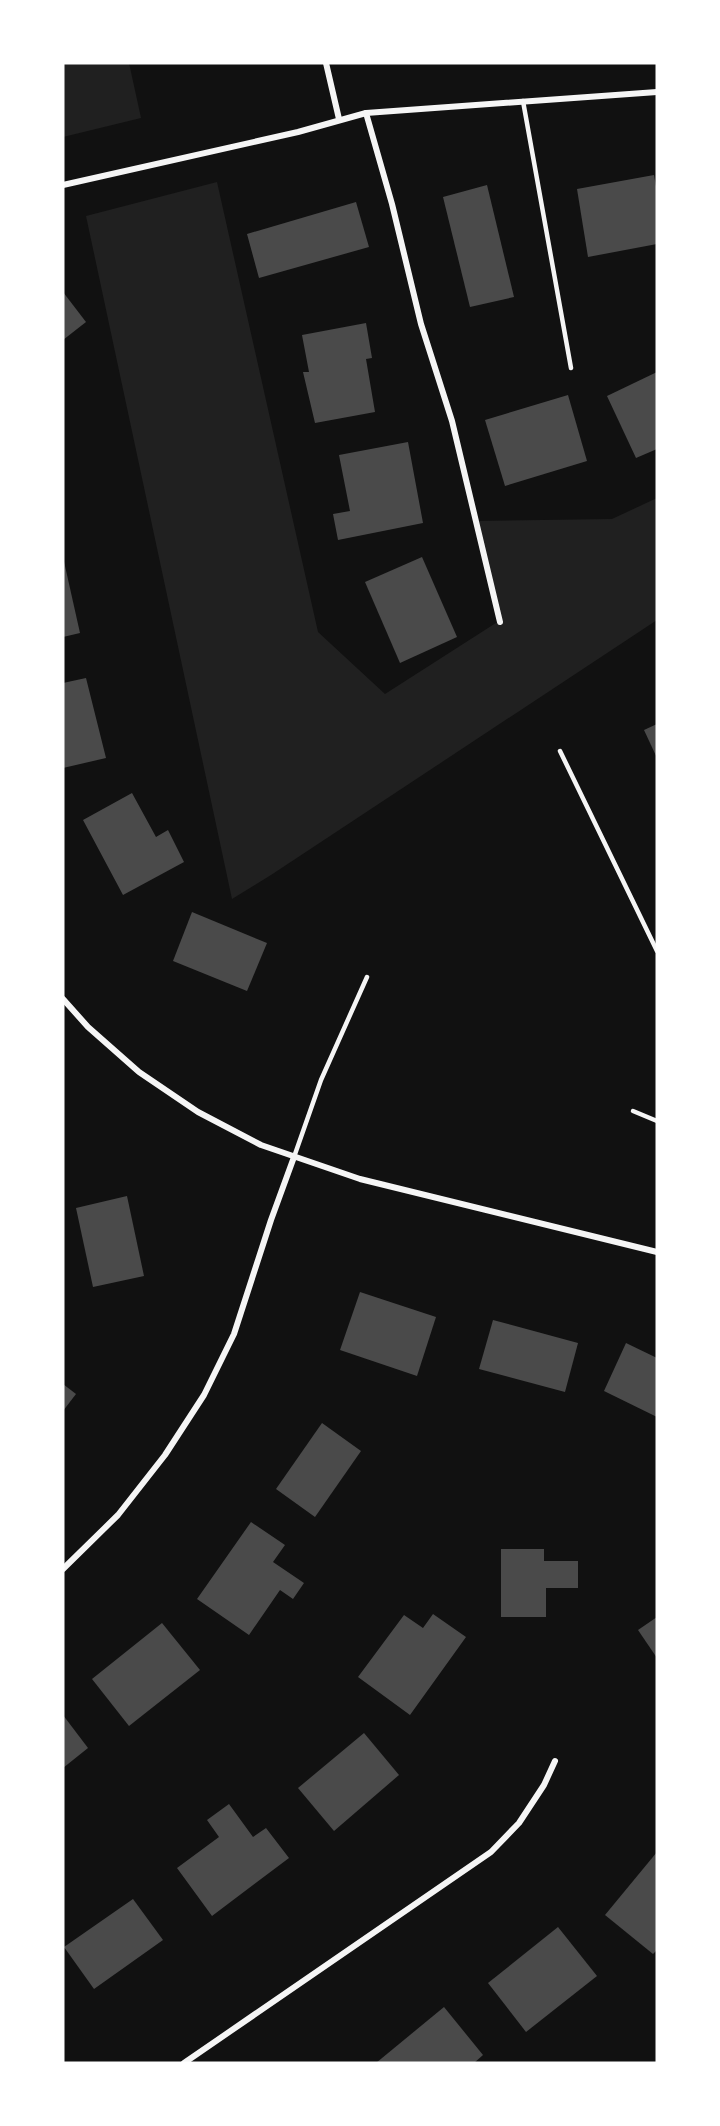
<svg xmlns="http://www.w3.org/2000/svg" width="720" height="2126" viewBox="0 0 720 2126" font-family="'PT Sans',sans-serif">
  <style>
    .green { fill: #202020 }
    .building { fill: #4a4a4a }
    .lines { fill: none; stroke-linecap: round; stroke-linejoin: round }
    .service { stroke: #f5f5f5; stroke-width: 4.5 }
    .minor { stroke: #f5f5f5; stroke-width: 6 }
  </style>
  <rect width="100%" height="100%" fill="#111"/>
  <g class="green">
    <polygon points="63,63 129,63 141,118 63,137"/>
    <polygon points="217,182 318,632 385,694 499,621 478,521 612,519 657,498 657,620 271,875 232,899 86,216"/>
  </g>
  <g class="building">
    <polygon points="654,175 657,192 657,244 588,257 577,189"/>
    <polygon points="487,185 514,297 470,307 443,197"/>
    <polygon points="356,202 369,247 259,278 247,234"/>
    <polygon points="63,292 86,322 63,340"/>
    <polygon points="366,323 372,358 366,359 375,412 315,423 303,372 309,372 302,335"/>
    <polygon points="657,372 657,449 636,458 607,396"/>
    <polygon points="568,395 587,461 505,486 485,420"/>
    <polygon points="408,442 423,523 338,540 333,514 350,511 339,455"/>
    <polygon points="63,557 80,633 63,637"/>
    <polygon points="422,557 457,637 400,663 365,582"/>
    <polygon points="86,678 106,758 63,768 63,683"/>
    <polygon points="657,724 657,758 644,730"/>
    <polygon points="132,793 156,837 168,830 184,862 123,895 83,820"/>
    <polygon points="192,912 267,943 247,991 173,961"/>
    <polygon points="127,1196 144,1276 93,1287 76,1208"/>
    <polygon points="360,1292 436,1317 417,1376 340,1350"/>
    <polygon points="493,1320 578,1343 565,1392 479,1369"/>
    <polygon points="626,1343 657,1358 657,1417 604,1391"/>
    <polygon points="63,1384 76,1394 63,1411"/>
    <polygon points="322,1423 361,1451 315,1517 276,1489"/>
    <polygon points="251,1522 285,1545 273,1562 304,1583 293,1599 280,1590 249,1635 197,1599"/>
    <polygon points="501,1549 544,1549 544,1561 578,1561 578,1588 546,1588 546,1617 501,1617"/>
    <polygon points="433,1614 466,1637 410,1715 358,1677 404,1615 423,1628"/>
    <polygon points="657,1617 657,1658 638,1630"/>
    <polygon points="162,1623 200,1670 129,1726 92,1679"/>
    <polygon points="63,1715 88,1748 63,1768"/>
    <polygon points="364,1733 399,1775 334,1831 298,1788"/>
    <polygon points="229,1804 253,1837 266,1828 289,1858 212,1916 177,1868 219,1837 207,1820"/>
    <polygon points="657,1852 657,1950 653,1954 605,1915"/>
    <polygon points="133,1899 163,1940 94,1989 64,1947"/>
    <polygon points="558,1927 597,1976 526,2032 488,1983"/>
    <polygon points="444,2007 483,2055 474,2063 376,2063"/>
  </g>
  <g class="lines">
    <g class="service">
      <polyline points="523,101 571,368"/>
      <polyline points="560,751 657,951"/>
      <polyline points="633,1111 657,1121"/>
      <polyline points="294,1157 321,1080 367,977"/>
    </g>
    <g class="minor">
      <polyline points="326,63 339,119"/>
      <polyline points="366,113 392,204 421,324 452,421 500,622"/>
      <polyline points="63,185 298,132 366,113 657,92"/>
      <polyline points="63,999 88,1027 139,1072 198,1112 261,1145 360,1179 657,1252"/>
      <polyline points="63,1569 118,1515 165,1455 204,1395 234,1334 271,1220 294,1157"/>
      <polyline points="184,2063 491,1852 519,1823 544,1785 555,1761"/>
    </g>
  </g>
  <rect width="720" height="2126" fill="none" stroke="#ffffff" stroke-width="129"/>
</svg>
